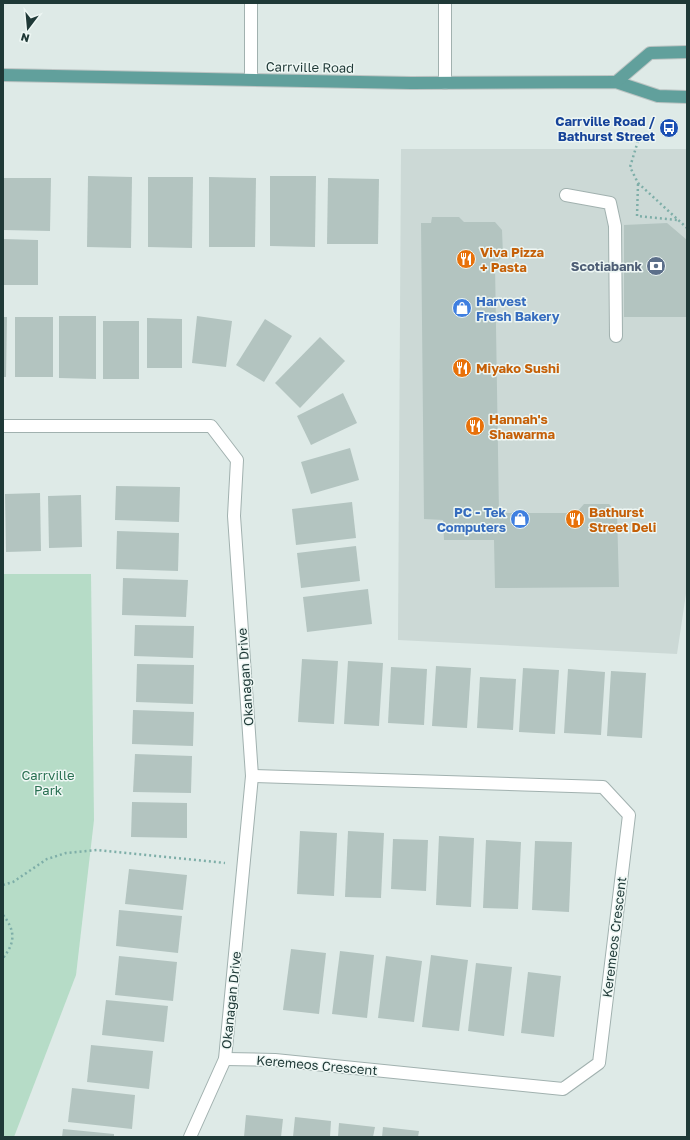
<svg xmlns="http://www.w3.org/2000/svg" width="690" height="1140" viewBox="0 0 690 1140" font-family="'Golos Text',sans-serif">
  <style>
    .built { fill: #ccd9d6 }
    .green { fill: #b6dcc7 }
    .building { fill: #b3c4c0 }
    .lines { fill: none; stroke-linecap: round; stroke-linejoin: round }
    .minor-casing { stroke: #a1b1af; stroke-width: 14 }
    .major-casing { stroke: #bcc4c3; stroke-width: 14 }
    .path { stroke: #7eaea8; stroke-width: 2.5; stroke-dasharray: 2 3; stroke-linecap: butt }
    .minor { stroke: #fff; stroke-width: 12 }
    .major { stroke: #61a09c; stroke-width: 12 }
    .labels { text-anchor: middle; stroke-width: 3; stroke-linejoin: round; paint-order: stroke }
    .street-label { font-size: 13px; fill: #1f3937; stroke: #eef7f4 }
    .transit-label { font-size: 13px; font-weight: bold; fill: #164399; stroke: #eef7f4; text-anchor: end }
    .food-label { font-size: 13px; font-weight: bold; fill: #c56008; stroke: #eef7f4; text-anchor: start }
    .service-label { font-size: 13px; font-weight: bold; fill: #4e5e75; stroke: #eef7f4; text-anchor: end }
    .shop-label { font-size: 13px; font-weight: bold; fill: #366cbe; stroke: #eef7f4; text-anchor: start }
    .park-label { font-size: 13px; fill: #297052; stroke: #eef7f4 }
  </style>
  <rect width="100%" height="100%" fill="#deeae7"/>
  <polygon class="built" points="401,149 687,149 687,587 677,654 398,640"/>
  <polygon class="green" points="3,574 91,574 94,820 76,975 14,1137 3,1137"/>
  <g class="building">
    <polygon points="88,176 132,177 131,248 87,247"/>
    <polygon points="270,176 316,176 315,247 270,246"/>
    <polygon points="148,177 193,177 192,248 148,247"/>
    <polygon points="209,177 256,178 255,247 209,247"/>
    <polygon points="3,178 51,178 50,231 3,230"/>
    <polygon points="328,178 379,179 378,244 327,244"/>
    <polygon points="432,217 459,217 464,222 495,222 502,230 503,256 495,264 499,513 576,513 584,504 609,504 617,512 619,587 495,588 494,540 444,540 443,520 424,519 421,223 431,223"/>
    <polygon points="667,223 687,240 687,317 624,317 624,225"/>
    <polygon points="3,239 38,240 38,285 3,285"/>
    <polygon points="59,316 96,316 96,379 59,378"/>
    <polygon points="197,316 232,321 226,367 192,363"/>
    <polygon points="3,317 7,317 6,377 3,377"/>
    <rect x="15" y="317" width="38" height="60"/>
    <polygon points="147,318 182,319 182,368 147,368"/>
    <polygon points="265,319 292,336 264,382 236,365"/>
    <rect x="103" y="321" width="36" height="58"/>
    <polygon points="320,337 345,361 300,408 275,383"/>
    <polygon points="343,393 357,423 311,445 297,416"/>
    <polygon points="350,448 359,480 311,494 301,462"/>
    <polygon points="116,486 180,487 179,522 115,520"/>
    <polygon points="40,493 41,551 6,552 5,494"/>
    <polygon points="81,495 82,547 49,548 48,496"/>
    <polygon points="352,502 356,538 296,545 292,509"/>
    <polygon points="117,531 179,533 178,571 116,569"/>
    <polygon points="356,546 360,581 301,588 297,553"/>
    <polygon points="123,578 188,580 186,617 122,615"/>
    <polygon points="368,589 372,624 307,632 303,597"/>
    <polygon points="135,625 194,626 193,658 134,656"/>
    <polygon points="302,659 338,661 334,724 298,722"/>
    <polygon points="348,661 383,663 379,726 344,724"/>
    <polygon points="137,664 194,665 193,704 136,702"/>
    <polygon points="436,666 471,668 467,728 432,726"/>
    <polygon points="391,667 427,669 424,725 388,723"/>
    <polygon points="523,668 559,670 555,734 519,732"/>
    <polygon points="568,669 605,672 601,735 564,733"/>
    <polygon points="611,671 646,673 642,738 607,736"/>
    <polygon points="480,677 516,679 513,730 477,728"/>
    <polygon points="133,710 194,712 193,746 132,744"/>
    <polygon points="135,754 192,756 191,793 133,792"/>
    <polygon points="132,802 187,803 187,838 131,837"/>
    <polygon points="300,831 337,833 334,896 297,894"/>
    <polygon points="348,831 384,833 381,898 345,897"/>
    <polygon points="439,836 474,838 471,907 436,905"/>
    <polygon points="393,839 428,840 426,891 391,889"/>
    <polygon points="486,840 521,842 518,909 483,908"/>
    <polygon points="535,841 572,842 569,912 532,910"/>
    <polygon points="129,869 187,875 183,910 125,904"/>
    <polygon points="119,910 182,916 178,953 116,946"/>
    <polygon points="291,949 326,953 319,1014 283,1010"/>
    <polygon points="340,951 374,955 367,1018 332,1014"/>
    <polygon points="431,955 468,960 459,1031 422,1027"/>
    <polygon points="119,956 177,962 173,1001 115,995"/>
    <polygon points="386,956 422,961 414,1022 378,1018"/>
    <polygon points="476,963 512,967 504,1036 468,1031"/>
    <polygon points="528,972 561,976 554,1037 521,1033"/>
    <polygon points="106,1000 168,1006 164,1042 102,1035"/>
    <polygon points="91,1045 153,1051 149,1089 87,1082"/>
    <polygon points="72,1088 135,1095 132,1129 68,1122"/>
    <polygon points="246,1115 283,1119 281,1137 244,1137"/>
    <polygon points="295,1117 331,1121 330,1137 293,1137"/>
    <polygon points="339,1123 375,1127 373,1137 338,1137"/>
    <polygon points="383,1127 419,1131 418,1137 382,1137"/>
    <polygon points="63,1129 114,1134 114,1137 62,1137"/>
  </g>
  <g class="lines">
    <g class="minor-casing">
      <g id="minor">
        <polyline points="251,79 251,3"/>
        <polyline points="445,83 445,3"/>
        <polyline points="566,195 610,203 615,226 616,336"/>
        <polyline points="3,426 211,426 237,460 234,516 252,776 225,1059 190,1137"/>
        <polyline points="225,1059 275,1060 563,1089 599,1063 629,815 603,787 252,776"/>
      </g>
    </g>
    <g class="major-casing">
      <g id="major">
        <polyline points="3,75 411,83 616,82 658,96 687,97"/>
        <polyline points="616,82 650,53 687,52"/>
      </g>
    </g>
    <g class="path">
      <polyline points="638,141 630,167 638,183 687,228"/>
      <polyline points="638,184 637,216 677,220"/>
      <polyline points="3,885 13,882 47,859 66,853 97,850 225,863"/>
      <path d="M 3,915 C 15,930 16,942 3,958"/>
    </g>
    <use href="#minor" class="minor"/>
    <use href="#major" class="major"/>
  </g>
  <defs>
    <g id="bus-disc" transform="scale(1)"><circle r="9.5" fill="#1a4fb4" stroke="#eef7f4"/><path d="M-5-6H5V4H4V6H2V4H-2V6H-4V4H-5ZM-3.5-4V0h7V-4ZM-3.5 1.2v1.5H-2V1.2ZM2 1.2v1.5H3.5V1.2Z" fill="#fff"/></g>
    <g id="restaurant-disc" transform="scale(1)"><circle r="9.5" fill="#e8710a" stroke="#eef7f4"/><path d="M-5-6h1v4h1v-4h1v4h1v-4h1v5L-1.5 .5V6h-2V.5L-5-1ZM5-6V6H3V1.5H1.5Q1.5-4 5-6Z" fill="#fff"/></g>
    <g id="bank-disc" transform="scale(1)"><circle r="9.5" fill="#5c6f8a" stroke="#eef7f4"/><path d="M-6-4H6V4H-6ZM0-2.3a2.3 2.3 0 1 0 0 4.6a2.3 2.3 0 1 0 0-4.6Z" fill="#fff"/></g>
    <g id="shop-disc" transform="scale(1)"><circle r="9.5" fill="#3f7fe0" stroke="#eef7f4"/><path d="M-5-2.5h2.3a2.7 3.5 0 0 1 5.4 0H5L5.5 6h-11ZM-1.5-2.5h3a1.5 2.3 0 0 0-3 0Z" fill="#fff"/></g>
  </defs>
  <g fill-rule="evenodd">
    <use href="#bus-disc" x="669" y="128"/>
    <use href="#restaurant-disc" x="466" y="259"/>
    <use href="#bank-disc" x="656" y="266"/>
    <use href="#shop-disc" x="462" y="308"/>
    <use href="#restaurant-disc" x="462" y="368"/>
    <use href="#restaurant-disc" x="475" y="426"/>
    <use href="#shop-disc" x="520" y="519"/>
    <use href="#restaurant-disc" x="575" y="519"/>
  </g>
  <g class="labels">
    <g class="street-label">
      <text transform="translate(310 67) rotate(1)" y="5">Carrville Road</text>
      <text transform="translate(245 677) rotate(-94)" y="5">Okanagan Drive</text>
      <text transform="translate(614 937) rotate(-83)" y="5">Keremeos Crescent</text>
      <text transform="translate(231 1000) rotate(-84)" y="5">Okanagan Drive</text>
      <text transform="translate(317 1065) rotate(5)" y="5">Keremeos Crescent</text>
    </g>
    <g class="transit-label">
      <text x="655" y="126">Carrville Road /<tspan x="655" dy="15">Bathurst Street</tspan></text>
    </g>
    <g class="food-label">
      <text x="480" y="257">Viva Pizza<tspan x="480" dy="15">+ Pasta</tspan></text>
      <text x="476" y="373">Miyako Sushi</text>
      <text x="489" y="424">Hannah's<tspan x="489" dy="15">Shawarma</tspan></text>
      <text x="589" y="517">Bathurst<tspan x="589" dy="15">Street Deli</tspan></text>
    </g>
    <g class="service-label">
      <text x="642" y="271">Scotiabank</text>
    </g>
    <g class="shop-label">
      <text x="476" y="306">Harvest<tspan x="476" dy="15">Fresh Bakery</tspan></text>
      <text x="506" y="517" text-anchor="end">PC - Tek<tspan x="506" dy="15">Computers</tspan></text>
    </g>
    <g class="park-label">
      <text x="48" y="780">Carrville<tspan x="48" dy="15">Park</tspan></text>
    </g>
  </g>
  <rect width="690" height="1140" fill="none" stroke="#1f3937" stroke-width="8"/>
  <g transform="translate(28 28) rotate(196)" stroke="#eef7f4" stroke-width="3" paint-order="stroke">
  <path d="M0-3L7 15L0 10L-7 15Z" fill="#1f3937"/>
  <text y="-6" font-size="11" font-weight="bold" text-anchor="middle" fill="#1f3937">N</text>
  </g>
</svg>
